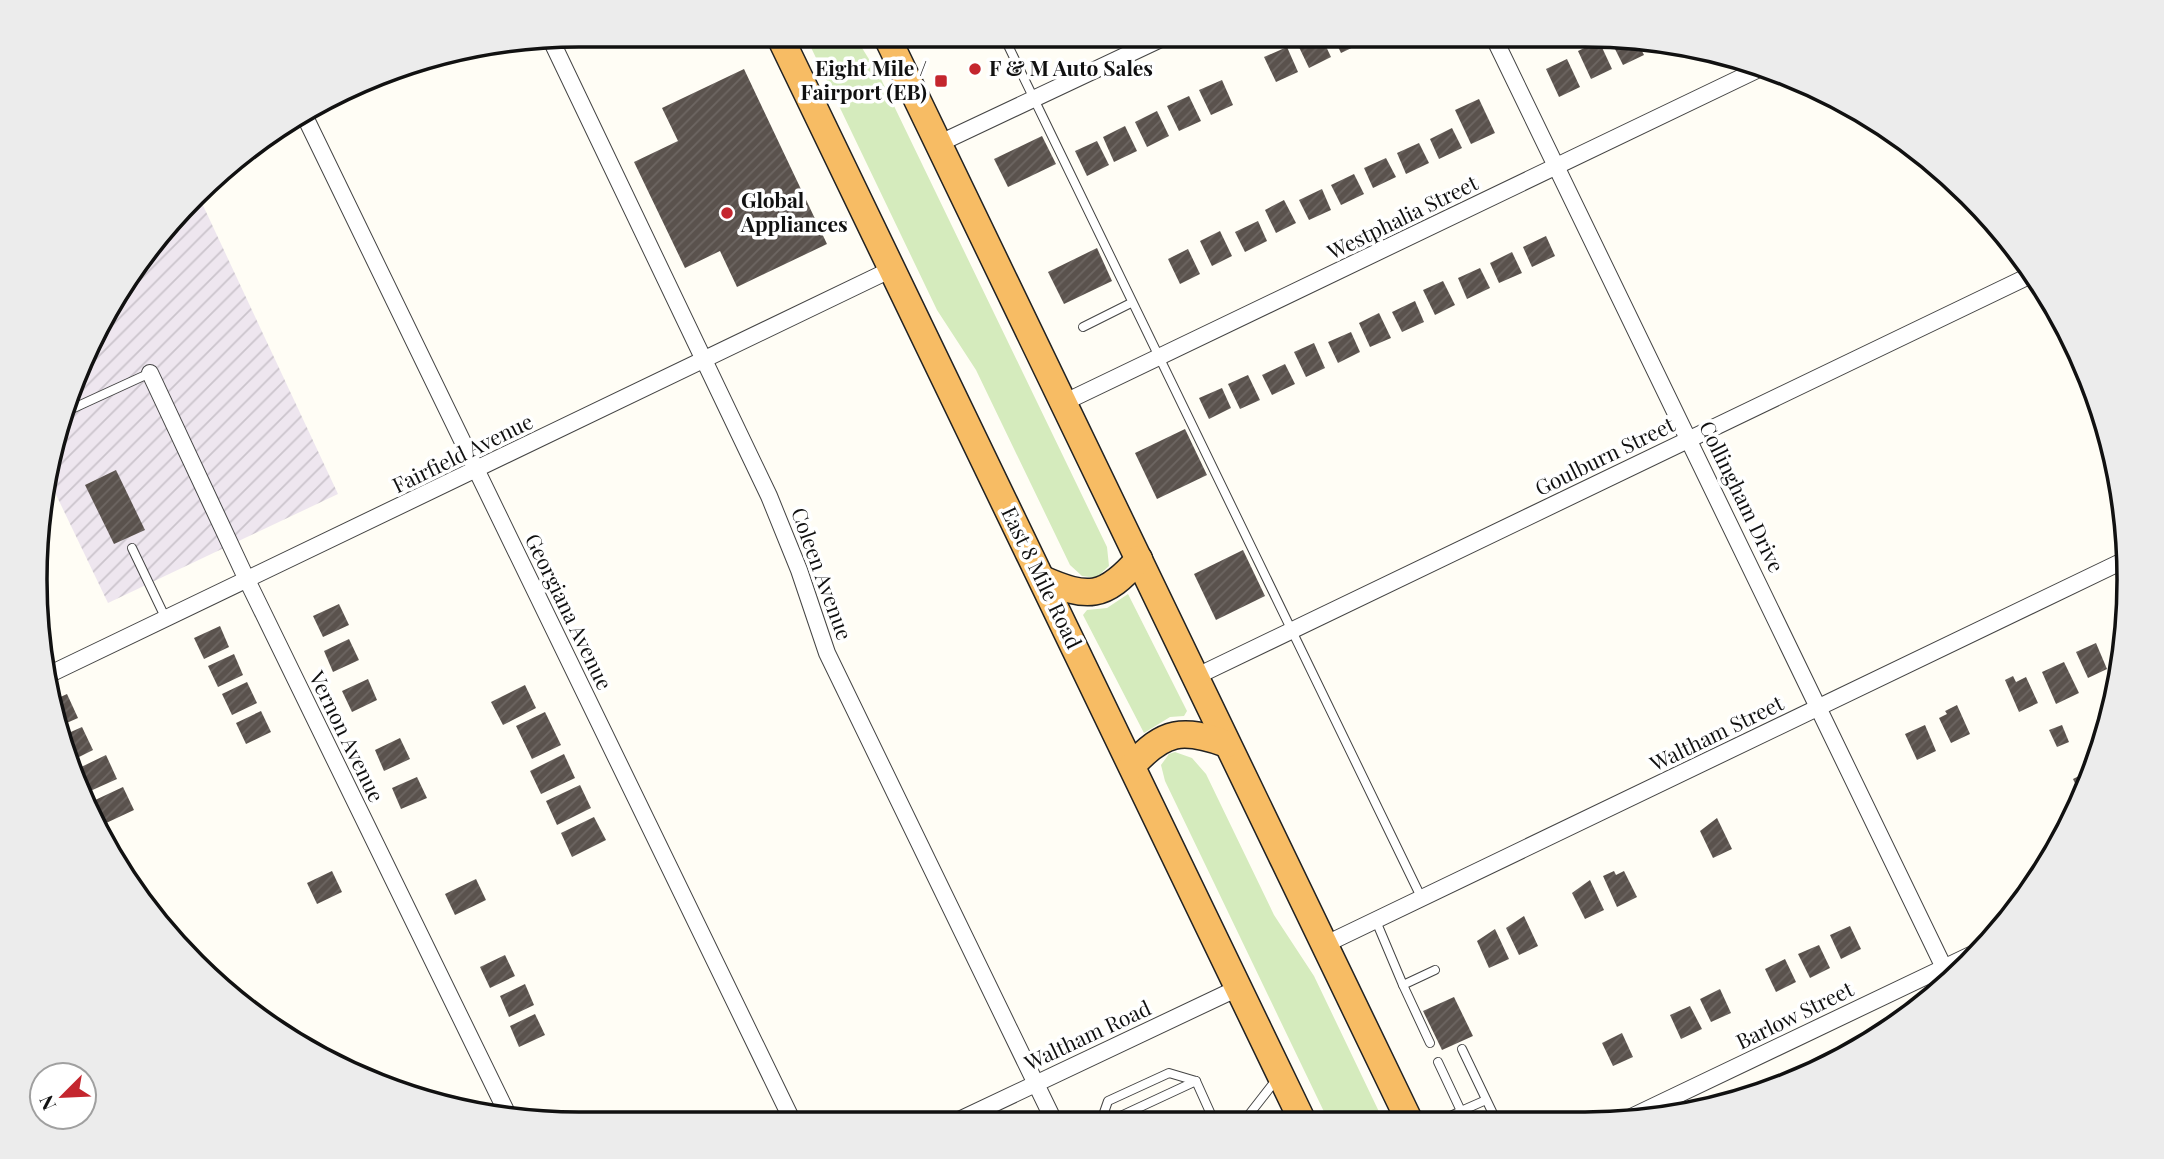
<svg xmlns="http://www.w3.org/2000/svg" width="2164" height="1159" viewBox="0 0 2164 1159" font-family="'Playfair Display',serif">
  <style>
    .industrial { fill: url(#industrial-furrows) }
    .grass { fill: #d5ebbd }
    .building { fill: url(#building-hatch) }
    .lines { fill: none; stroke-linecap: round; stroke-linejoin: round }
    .service-casing { stroke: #444; stroke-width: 10 }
    .minor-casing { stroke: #444; stroke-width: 18 }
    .trunk-casing { stroke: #222; stroke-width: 29 }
    .service { stroke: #fff; stroke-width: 8 }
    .minor { stroke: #fff; stroke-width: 16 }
    .trunk { stroke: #f7bc64; stroke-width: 26 }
    .poi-dot { fill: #c4262e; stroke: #fff; stroke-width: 2.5 }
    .labels { text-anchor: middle; stroke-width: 7; stroke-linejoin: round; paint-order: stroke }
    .poi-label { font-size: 21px; font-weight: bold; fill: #111; stroke: #fff; text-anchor: start }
    .street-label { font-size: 21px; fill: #111; stroke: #fff }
    .rim { fill: none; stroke: #111; stroke-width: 3.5 }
  </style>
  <defs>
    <pattern id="industrial-furrows" width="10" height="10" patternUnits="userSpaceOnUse" patternTransform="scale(1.75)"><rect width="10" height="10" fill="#eee6ef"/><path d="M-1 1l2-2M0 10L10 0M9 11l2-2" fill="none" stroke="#cbc4cc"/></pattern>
    <pattern id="building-hatch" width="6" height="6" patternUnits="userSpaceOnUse" patternTransform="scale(1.75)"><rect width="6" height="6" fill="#5a524d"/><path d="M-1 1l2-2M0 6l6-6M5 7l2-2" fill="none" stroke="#6d6662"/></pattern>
  </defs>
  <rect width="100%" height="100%" fill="#fffdf5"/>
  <g class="industrial">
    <polygon points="421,61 317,110 404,64"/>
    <polygon points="200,199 338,494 108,603 49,480 53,439 127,277"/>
  </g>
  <g class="grass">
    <polygon points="805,35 854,35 880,77 1107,547 1109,566 1096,578 1082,576 1070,565 976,370 937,310"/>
    <polygon points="1128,594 1187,711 1184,716 1170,717 1144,733 1083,615 1087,610 1107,608"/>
    <polygon points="1175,752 1192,758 1206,774 1274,915 1314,976 1383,1120 1328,1120 1165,781 1161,765 1169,754"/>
  </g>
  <g class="building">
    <polygon points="1018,35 1040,36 1022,44"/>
    <polygon points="1312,36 1321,36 1331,57 1309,68 1297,43"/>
    <polygon points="1333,36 1361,36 1364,42 1341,53"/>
    <polygon points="1620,36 1636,39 1644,55 1623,65 1609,37"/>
    <polygon points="1599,41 1612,69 1591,79 1578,51"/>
    <polygon points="1653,42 1672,45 1658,52"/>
    <polygon points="1287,47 1298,72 1276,82 1264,57"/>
    <polygon points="1567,59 1580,87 1559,97 1546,69"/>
    <polygon points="744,69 827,244 737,287 720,251 685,268 634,162 678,141 662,108"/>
    <polygon points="1222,80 1233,105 1211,115 1199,90"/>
    <polygon points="1189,96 1201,121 1179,131 1167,106"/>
    <polygon points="1479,99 1495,133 1471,144 1455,110"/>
    <polygon points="1157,111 1169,136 1147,147 1135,122"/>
    <polygon points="1125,126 1137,151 1114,162 1103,137"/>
    <polygon points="1452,128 1462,148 1439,159 1430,139"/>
    <polygon points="1042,136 1056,164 1008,187 994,159"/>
    <polygon points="1097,141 1109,165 1087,176 1075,151"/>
    <polygon points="1419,143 1429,163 1406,174 1397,153"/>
    <polygon points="1386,158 1396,177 1373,188 1364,168"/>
    <polygon points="1354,174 1364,194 1341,205 1331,185"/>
    <polygon points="1322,189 1331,210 1309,220 1299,200"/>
    <polygon points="1284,200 1296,223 1276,233 1265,210"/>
    <polygon points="1258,221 1267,241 1245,252 1235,232"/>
    <polygon points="1220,231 1232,256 1212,266 1200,241"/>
    <polygon points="1546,236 1555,256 1532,267 1523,247"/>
    <polygon points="1097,248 1112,281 1064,304 1048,272"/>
    <polygon points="1188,249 1200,274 1180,284 1168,259"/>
    <polygon points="1512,252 1522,273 1499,283 1490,263"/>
    <polygon points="1480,268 1490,288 1467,299 1458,278"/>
    <polygon points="1443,281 1455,305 1435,315 1423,290"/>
    <polygon points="1415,301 1424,322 1402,332 1392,312"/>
    <polygon points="1379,313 1391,338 1370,347 1359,323"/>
    <polygon points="1351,332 1360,352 1338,363 1328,342"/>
    <polygon points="1314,343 1325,368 1306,377 1294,352"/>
    <polygon points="1285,364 1295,384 1272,395 1262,375"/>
    <polygon points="1248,375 1260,400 1240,409 1228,384"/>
    <polygon points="1222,388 1231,408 1209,419 1199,398"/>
    <polygon points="1185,429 1207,475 1157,499 1135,453"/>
    <polygon points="116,470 145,530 114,544 85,485"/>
    <polygon points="1243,550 1265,596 1216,620 1194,574"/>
    <polygon points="339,604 349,625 323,637 313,616"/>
    <polygon points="220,626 229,647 204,659 194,638"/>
    <polygon points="349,639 359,660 333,672 324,651"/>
    <polygon points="2096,643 2107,669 2088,678 2076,652"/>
    <polygon points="234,654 243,675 218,687 208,666"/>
    <polygon points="2064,662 2079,693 2056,704 2042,672"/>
    <polygon points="2013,676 2016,682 2026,677 2038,703 2019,712 2005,680"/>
    <polygon points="368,679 377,700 352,712 342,691"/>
    <polygon points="247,682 257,703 232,715 222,694"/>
    <polygon points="525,685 536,708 503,725 491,702"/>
    <polygon points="67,694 78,718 62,725 56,699"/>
    <polygon points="1957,705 1970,734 1951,743 1939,718 1947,714 1945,711"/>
    <polygon points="261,711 271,732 246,744 236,723"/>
    <polygon points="545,712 561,745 532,759 516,726"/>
    <polygon points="1925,725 1936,751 1917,760 1905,734"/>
    <polygon points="2062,725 2069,742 2057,747 2049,730"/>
    <polygon points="82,727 93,750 73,760 64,735"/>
    <polygon points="400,738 410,759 384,771 375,750"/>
    <polygon points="564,754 575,778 541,794 530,771"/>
    <polygon points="106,755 117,779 88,792 77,769"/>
    <polygon points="2085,773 2089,780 2081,796 2073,779"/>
    <polygon points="417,777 427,798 401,809 392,788"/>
    <polygon points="580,785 591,808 557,825 546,801"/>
    <polygon points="123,787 134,810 104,824 93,801"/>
    <polygon points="594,817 606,840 572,857 561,833"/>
    <polygon points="1717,818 1732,849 1713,858 1700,831"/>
    <polygon points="332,871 342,892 317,904 307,883"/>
    <polygon points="1614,871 1616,875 1624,871 1637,897 1617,907 1603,876"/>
    <polygon points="476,879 486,900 455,915 445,894"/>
    <polygon points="1590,880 1604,910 1585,919 1572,893"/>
    <polygon points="1524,916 1538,946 1519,955 1506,928"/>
    <polygon points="1850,926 1861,949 1841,959 1830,935"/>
    <polygon points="1495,929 1509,959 1489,968 1477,941"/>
    <polygon points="1819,945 1830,968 1810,978 1798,954"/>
    <polygon points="505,955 515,976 490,988 480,967"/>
    <polygon points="1785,959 1796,982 1776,992 1765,969"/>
    <polygon points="525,984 534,1005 509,1017 500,996"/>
    <polygon points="1720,989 1731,1013 1711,1022 1700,999"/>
    <polygon points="1454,997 1473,1036 1442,1050 1423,1011"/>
    <polygon points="1690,1006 1702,1029 1681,1039 1670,1015"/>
    <polygon points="535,1014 545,1035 519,1047 510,1026"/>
    <polygon points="1622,1033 1633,1057 1613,1066 1602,1043"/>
  </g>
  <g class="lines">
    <g class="service-casing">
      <g id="service">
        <polyline points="1003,35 1422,899"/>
        <polyline points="1083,327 1131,303"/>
        <polyline points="65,412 150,373"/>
        <polyline points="132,548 166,619"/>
        <polyline points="1376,921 1403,985"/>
        <polyline points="1430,1043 1403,985 1435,970"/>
        <polyline points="1462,1049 1496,1120"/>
        <polyline points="1438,1062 1461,1111 1486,1100"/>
        <polyline points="1442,1120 1461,1111 1465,1120"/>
        <polyline points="1101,1121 1108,1101 1169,1073 1196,1081"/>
        <polyline points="1110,1121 1196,1081 1214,1121"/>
        <polyline points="1244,1121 1276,1080"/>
      </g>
    </g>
    <g class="minor-casing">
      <g id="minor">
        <polyline points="1493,36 1949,978"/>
        <polyline points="551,40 769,496 799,570 827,653 1054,1121"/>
        <polyline points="307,121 793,1122"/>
        <polyline points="938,144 1167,36"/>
        <polyline points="150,373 247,580 509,1117"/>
        <polyline points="1063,403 1761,68"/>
        <polyline points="50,674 892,269"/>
        <polyline points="1195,677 2033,274"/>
        <polyline points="1324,945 2127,559"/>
        <polyline points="1627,1119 1981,950"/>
        <polyline points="955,1122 1238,988"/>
      </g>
    </g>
    <g class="trunk-casing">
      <g id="trunk">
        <polyline points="779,35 1302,1120"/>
        <polyline points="886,35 1409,1120"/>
        <path d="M 1042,579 C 1088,599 1104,599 1139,559"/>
        <path d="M 1132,766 C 1164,730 1183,728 1227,744"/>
      </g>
    </g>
    <use href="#service" class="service"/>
    <use href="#minor" class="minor"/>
    <use href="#trunk" class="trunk"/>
  </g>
  <g class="poi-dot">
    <circle cx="975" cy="69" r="7"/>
    <rect x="934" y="74" width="14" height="14" rx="3.5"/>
    <circle cx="727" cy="213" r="7"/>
  </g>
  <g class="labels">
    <g class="poi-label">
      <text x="927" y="76" text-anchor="end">Eight Mile /<tspan x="927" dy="24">Fairport (EB)</tspan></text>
      <text x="989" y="76">F &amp; M Auto Sales</text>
      <text x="741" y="208">Global<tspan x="741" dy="24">Appliances</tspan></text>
    </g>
    <g class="street-label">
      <text transform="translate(1403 218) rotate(-26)" y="7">Westphalia Street</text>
      <text transform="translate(463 454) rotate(-26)" y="7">Fairfield Avenue</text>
      <text transform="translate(1605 457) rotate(-26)" y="7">Goulburn Street</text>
      <text transform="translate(1741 497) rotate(64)" y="7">Collingham Drive</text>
      <text transform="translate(821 574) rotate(70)" y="7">Coleen Avenue</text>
      <text transform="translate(1041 578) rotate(64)" y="7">East 8 Mile Road</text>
      <text transform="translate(568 612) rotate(64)" y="7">Georgiana Avenue</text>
      <text transform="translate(1717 734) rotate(-26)" y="7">Waltham Street</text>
      <text transform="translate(346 737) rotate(64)" y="7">Vernon Avenue</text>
      <text transform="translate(1795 1016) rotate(-26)" y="7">Barlow Street</text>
      <text transform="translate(1088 1036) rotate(-25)" y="7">Waltham Road</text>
    </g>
  </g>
  <path d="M0 0H2164V1159H0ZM579 47H1585A532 532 0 0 1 2117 579V580A532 532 0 0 1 1585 1112H579A532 532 0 0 1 47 580V579A532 532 0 0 1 579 47Z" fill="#ececec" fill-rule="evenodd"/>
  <path class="rim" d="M579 47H1585A532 532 0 0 1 2117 579V580A532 532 0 0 1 1585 1112H579A532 532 0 0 1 47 580V579A532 532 0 0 1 579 47Z"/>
  <g transform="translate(63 1096) rotate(246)"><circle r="33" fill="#ffffff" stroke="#a0a0a0" stroke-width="2"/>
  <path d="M0-5L12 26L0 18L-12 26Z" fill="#c4262e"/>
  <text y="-10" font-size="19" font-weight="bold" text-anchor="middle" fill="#111111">N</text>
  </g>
</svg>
